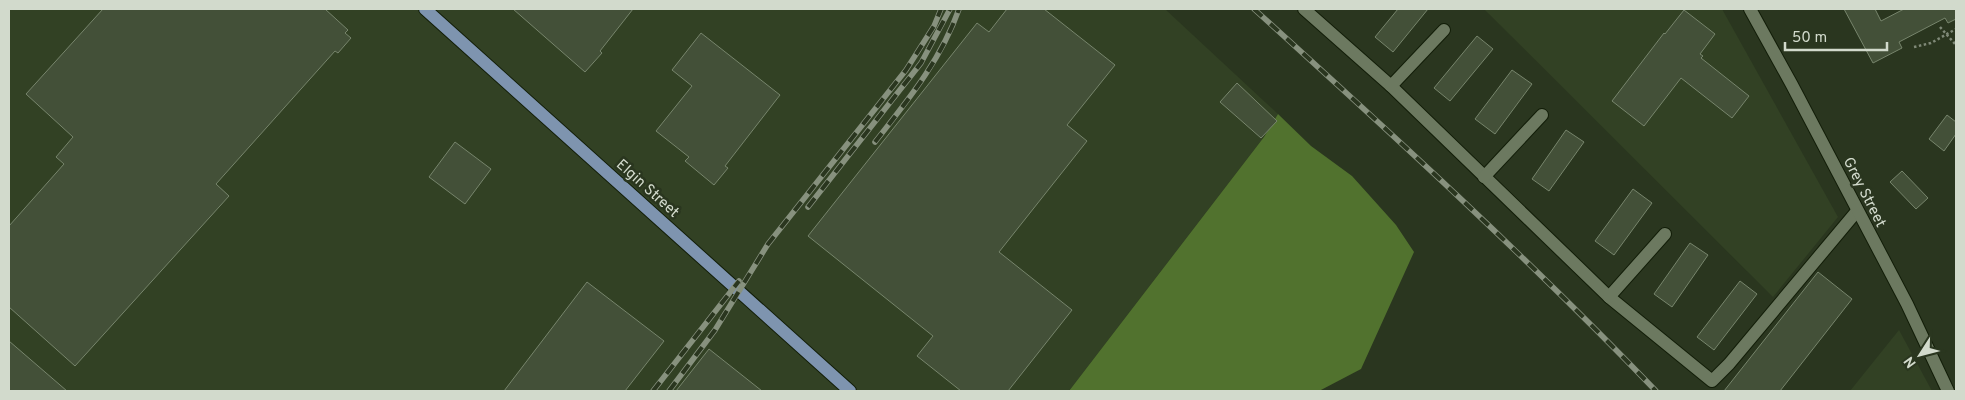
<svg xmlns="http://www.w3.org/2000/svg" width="1965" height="400" viewBox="0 0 1965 400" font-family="Overpass,sans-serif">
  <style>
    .built { fill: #324124 }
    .forest { fill: #51722e }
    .building { fill: #435038; stroke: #77856c }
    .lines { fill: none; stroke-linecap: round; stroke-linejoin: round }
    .minor-casing { stroke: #121d08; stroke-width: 14 }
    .major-casing { stroke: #121d08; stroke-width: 14 }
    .path { stroke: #7f8977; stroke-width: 2.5; stroke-dasharray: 2.5 2.5; stroke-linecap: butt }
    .minor { stroke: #6c7960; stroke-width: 12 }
    .major { stroke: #7e94af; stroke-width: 12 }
    .rail-casing { stroke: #87917e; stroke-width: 5.5 }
    .rail { stroke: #2a361f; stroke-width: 4; stroke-dasharray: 11; stroke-linecap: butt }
    .labels { text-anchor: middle; stroke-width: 5; stroke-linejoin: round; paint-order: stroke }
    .street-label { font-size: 15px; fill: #d2dacc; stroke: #2a361f }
  </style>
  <rect width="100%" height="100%" fill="#2a361f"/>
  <g class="built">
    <polygon points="9,9 1165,9 1278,114 1264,137 1069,391 9,391"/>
    <polygon points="1484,9 1722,9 1838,217 1773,297"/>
    <polygon points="1899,330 1932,391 1850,391"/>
  </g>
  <polygon class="forest" points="1278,114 1311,146 1352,176 1396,225 1414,252 1361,369 1319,391 1069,391 1264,137"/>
  <g class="building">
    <polygon points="103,9 325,9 348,30 345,33 351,38 338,53 335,51 216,184 229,196 75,366 9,307 9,226 64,164 56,157 73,137 26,94"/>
    <polygon points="513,9 633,9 600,51 602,53 585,72"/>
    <polygon points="1007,9 1044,9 1115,65 1067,125 1087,141 999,252 1072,310 1008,391 961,391 917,356 933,336 808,236 977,23 989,32"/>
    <polygon points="1398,9 1428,9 1393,52 1375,37"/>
    <polygon points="1844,9 1875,9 1881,21 1904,9 1956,9 1956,19 1948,23 1945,18 1899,42 1902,48 1873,63"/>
    <polygon points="1684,10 1715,34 1700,54 1703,56 1701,58 1749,96 1732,118 1681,78 1644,126 1612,101 1664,33 1665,34"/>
    <polygon points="701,33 780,95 725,166 728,168 714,185 685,161 689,157 656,131 692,86 672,70"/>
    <polygon points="1477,36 1493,49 1450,101 1434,88"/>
    <polygon points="1512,70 1532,84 1495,134 1475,119"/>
    <polygon points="1237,83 1277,121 1261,138 1220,102"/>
    <polygon points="1947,115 1956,122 1956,134 1944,151 1929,139"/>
    <polygon points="1566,130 1584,142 1549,191 1532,179"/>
    <polygon points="455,142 491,169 465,204 429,177"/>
    <polygon points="1902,171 1928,198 1916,209 1890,182"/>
    <polygon points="1633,189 1652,203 1614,255 1595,241"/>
    <polygon points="1690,243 1708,255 1672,307 1654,294"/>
    <polygon points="1818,272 1852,299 1780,391 1724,391"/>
    <polygon points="1740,281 1757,294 1714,350 1697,337"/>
    <polygon points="587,282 664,341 625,391 504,391"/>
    <polygon points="9,341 67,391 9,391"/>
    <polygon points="709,349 762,391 676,391"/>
  </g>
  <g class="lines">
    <g class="minor-casing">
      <g id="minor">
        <polyline points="1304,9 1391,86 1609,297 1712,381 1729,364 1857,211"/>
        <polyline points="1750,9 1792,85 1907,304 1948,391"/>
        <polyline points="1391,86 1444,30"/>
        <polyline points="1484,177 1542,115"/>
        <polyline points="1609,297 1665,234"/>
      </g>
    </g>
    <g class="major-casing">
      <polyline id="major" points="425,9 850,391"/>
    </g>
    <g class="path">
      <polyline points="1940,27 1956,45"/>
      <polyline points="1914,47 1931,43 1956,29"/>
    </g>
    <use href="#minor" class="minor"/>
    <use href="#major" class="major"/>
    <g class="rail-casing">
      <g id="rail">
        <path d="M 1254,9 C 1391,133 1528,258 1656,391"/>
        <path d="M 875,142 C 908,100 941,60 959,9"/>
        <polyline points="808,207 921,63 950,9"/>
        <polyline points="653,391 739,281"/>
        <polyline points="669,391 715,330 768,244 906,70 934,26 941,9"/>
      </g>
    </g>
    <use href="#rail" class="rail"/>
  </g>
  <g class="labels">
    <g class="street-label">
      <text transform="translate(648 188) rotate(42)" y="5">Elgin Street</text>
      <text transform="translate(1865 192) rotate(63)" y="5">Grey Street</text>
    </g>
  </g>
  <rect width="1965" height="400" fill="none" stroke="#d2dacc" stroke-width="20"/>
  <g transform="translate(1920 355) rotate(234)" stroke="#2a361f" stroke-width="4" paint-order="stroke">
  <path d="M0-4L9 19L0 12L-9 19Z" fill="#d2dacc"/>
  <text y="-8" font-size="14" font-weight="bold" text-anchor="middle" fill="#d2dacc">N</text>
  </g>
  <path d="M1785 42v8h102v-8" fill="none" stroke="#d2dacc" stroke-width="2.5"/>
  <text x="1792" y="42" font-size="15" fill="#d2dacc" stroke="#2a361f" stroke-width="4" paint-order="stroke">50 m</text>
</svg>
